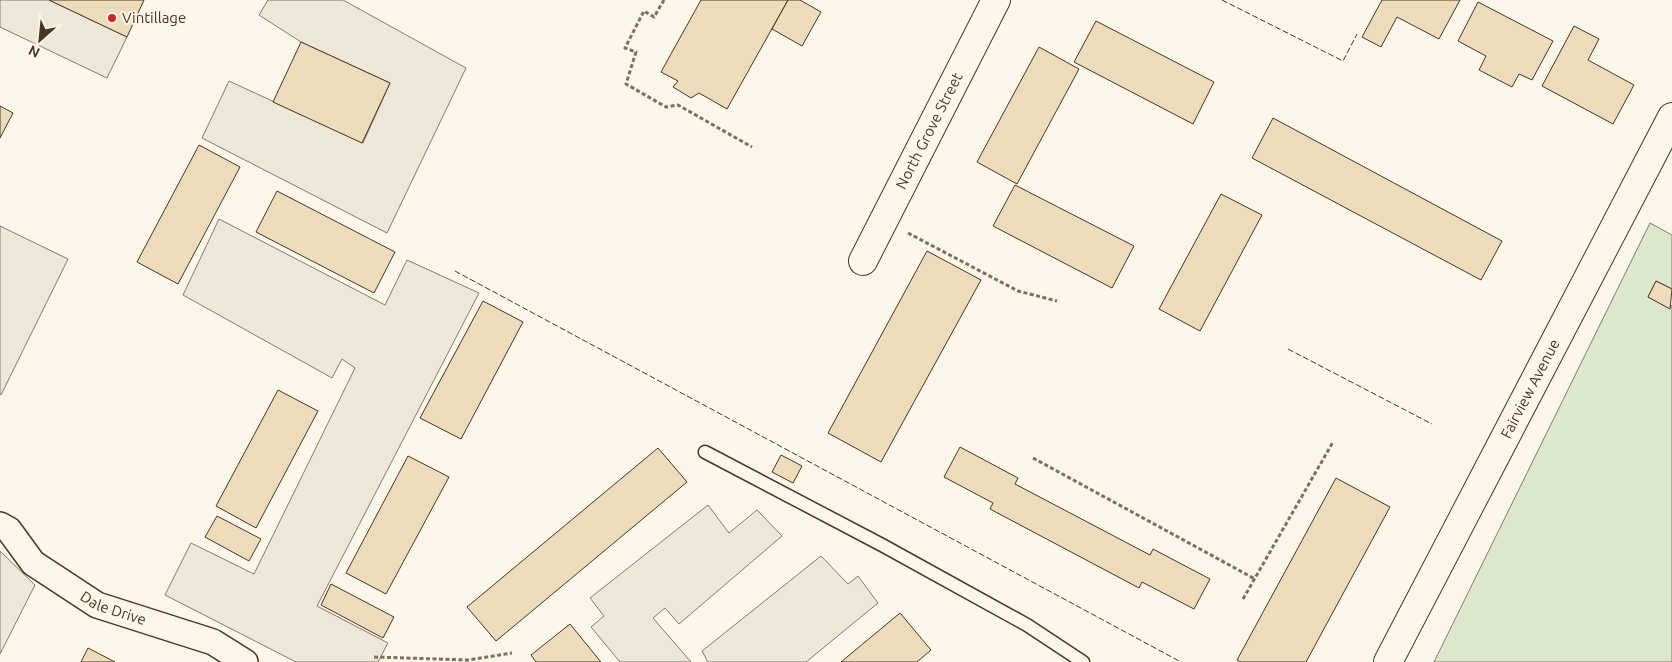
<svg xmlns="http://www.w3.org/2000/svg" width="1672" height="662" viewBox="0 0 1672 662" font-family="Ubuntu,sans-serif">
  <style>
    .green { fill: #dce7d0; stroke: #887966 }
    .parking { fill: #ede7d9; stroke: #887966 }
    .building { fill: #ecdcbc; stroke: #4a3520 }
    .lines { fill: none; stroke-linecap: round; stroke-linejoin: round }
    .service-casing { stroke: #4a3520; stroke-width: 15 }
    .minor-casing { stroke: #4a3520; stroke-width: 28 }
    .tertiary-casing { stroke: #4a3520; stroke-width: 30 }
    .path { stroke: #7f6f5c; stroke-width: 3; stroke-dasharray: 4 2.5; stroke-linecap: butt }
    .service { stroke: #fbf6e9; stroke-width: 12 }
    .minor { stroke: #fbf6e9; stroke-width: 25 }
    .tertiary { stroke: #fbf6e9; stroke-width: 28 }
    .fence { stroke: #4a3520; stroke-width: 1; stroke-dasharray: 6 2.5; stroke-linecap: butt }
    .poi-dot { fill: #c62828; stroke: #fbf6e9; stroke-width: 2 }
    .labels { text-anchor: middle; stroke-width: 4; stroke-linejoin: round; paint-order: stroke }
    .poi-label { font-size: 15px; fill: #4a3520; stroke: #fbf6e9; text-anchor: start }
    .street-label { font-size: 15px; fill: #4a3520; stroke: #fbf6e9 }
  </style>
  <rect width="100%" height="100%" fill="#fbf6e9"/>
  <polygon class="green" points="1650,223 1672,235 1672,289 1656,281 1648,297 1670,308 1672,305 1672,662 1434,662"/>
  <g class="parking">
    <polygon points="0,0 49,0 127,37 107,78 0,27"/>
    <polygon points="268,0 343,0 466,68 387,233 202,138 229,81 363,143 390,83 301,42 259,15"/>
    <polygon points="219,219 385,305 407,260 479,293 317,606 388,643 378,662 296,662 165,595 191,543 254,574 355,368 342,359 332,378 183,295"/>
    <polygon points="0,226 68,259 1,395 0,394"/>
    <polygon points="708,505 729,533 757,510 782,536 679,624 665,608 653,618 691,662 620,662 591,627 604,616 590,598"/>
    <polygon points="0,551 35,585 0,654"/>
    <polygon points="821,556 848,584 858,576 878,603 806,662 708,662 702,651"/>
  </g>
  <g class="building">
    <polygon points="49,0 144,0 127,37"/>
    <polygon points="701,0 788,0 727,109 699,93 691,98 673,87 678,81 661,72"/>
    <polygon points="788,0 800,0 821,12 802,46 772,29"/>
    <polygon points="1382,0 1460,0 1439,39 1397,17 1381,47 1362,37"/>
    <polygon points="1478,2 1553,41 1532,80 1519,74 1512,87 1479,70 1486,56 1458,41"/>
    <polygon points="1096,21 1214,82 1193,124 1074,62"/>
    <polygon points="1574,26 1599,39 1588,60 1634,85 1613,124 1542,86"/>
    <polygon points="301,42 390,83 362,143 273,102"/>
    <polygon points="1039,47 1079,69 1017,184 977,162"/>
    <polygon points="0,106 13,113 0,138"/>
    <polygon points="1273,118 1502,241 1481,280 1252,158"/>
    <polygon points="199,145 240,167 178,284 137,262"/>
    <polygon points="1015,185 1134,246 1112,288 993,226"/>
    <polygon points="277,191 395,252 374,293 256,232"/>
    <polygon points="1221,194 1262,215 1200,331 1159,309"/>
    <polygon points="927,251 981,280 881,462 828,433"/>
    <polygon points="1656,281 1672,289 1670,309 1648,297"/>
    <polygon points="483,301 523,322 461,439 420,418"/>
    <polygon points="278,390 318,411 256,528 216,506"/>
    <polygon points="960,447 1018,478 1015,484 1150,555 1153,549 1210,579 1194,609 1142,582 1139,588 990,509 993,503 944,477"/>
    <polygon points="658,448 687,482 496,641 467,607"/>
    <polygon points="781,455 802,466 793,483 772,472"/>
    <polygon points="408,456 449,477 386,594 346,573"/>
    <polygon points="1336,478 1390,507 1306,662 1241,662 1237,660"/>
    <polygon points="217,516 261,539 249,561 205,537"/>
    <polygon points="331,584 394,617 383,638 321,605"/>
    <polygon points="900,613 931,650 917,662 841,662"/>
    <polygon points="570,624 601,662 536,662 531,655"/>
    <polygon points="88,648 115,662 81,662"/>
  </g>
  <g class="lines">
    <g class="service-casing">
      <polyline id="service" points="705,452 882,545 1027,625 1083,662"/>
    </g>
    <g class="minor-casing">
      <g id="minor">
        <path id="s1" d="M 0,525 L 9,530 L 33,563 L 97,605 L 213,642 L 245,662"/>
      </g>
    </g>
    <g class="tertiary-casing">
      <g id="tertiary">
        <path id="s2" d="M 863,261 L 996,0"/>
        <path id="s3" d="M 1388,662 L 1672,117"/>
      </g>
    </g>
    <g class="path">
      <polyline points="664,0 654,17 644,11 625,48 636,52 626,84 666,107 678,105 752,147"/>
      <polyline points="908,233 1018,291 1057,301"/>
      <polyline points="1033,458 1255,579"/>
      <polyline points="1243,599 1333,442"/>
      <polyline points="374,657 468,660 512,653"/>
    </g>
    <use href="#service" class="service"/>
    <use href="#minor" class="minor"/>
    <use href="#tertiary" class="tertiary"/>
    <g class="fence">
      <polyline points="1222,0 1343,61 1357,34"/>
      <polyline points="455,271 1181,662"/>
      <polyline points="1288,349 1432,424"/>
    </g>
  </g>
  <circle class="poi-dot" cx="112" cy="18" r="5"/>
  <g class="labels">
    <g class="poi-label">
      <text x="122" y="23">Vintillage</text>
    </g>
    <g class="street-label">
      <text dy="5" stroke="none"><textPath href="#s2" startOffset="146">North Grove Street</textPath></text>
      <text dy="5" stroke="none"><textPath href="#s3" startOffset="308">Fairview Avenue</textPath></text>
      <text dy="5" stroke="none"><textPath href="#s1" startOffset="144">Dale Drive</textPath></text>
    </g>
  </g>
  <g transform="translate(40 40) rotate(207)" stroke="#fbf6e9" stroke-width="4" paint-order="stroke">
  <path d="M0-4L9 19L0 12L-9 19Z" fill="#4a3520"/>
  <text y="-8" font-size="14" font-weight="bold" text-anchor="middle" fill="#4a3520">N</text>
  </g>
</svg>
